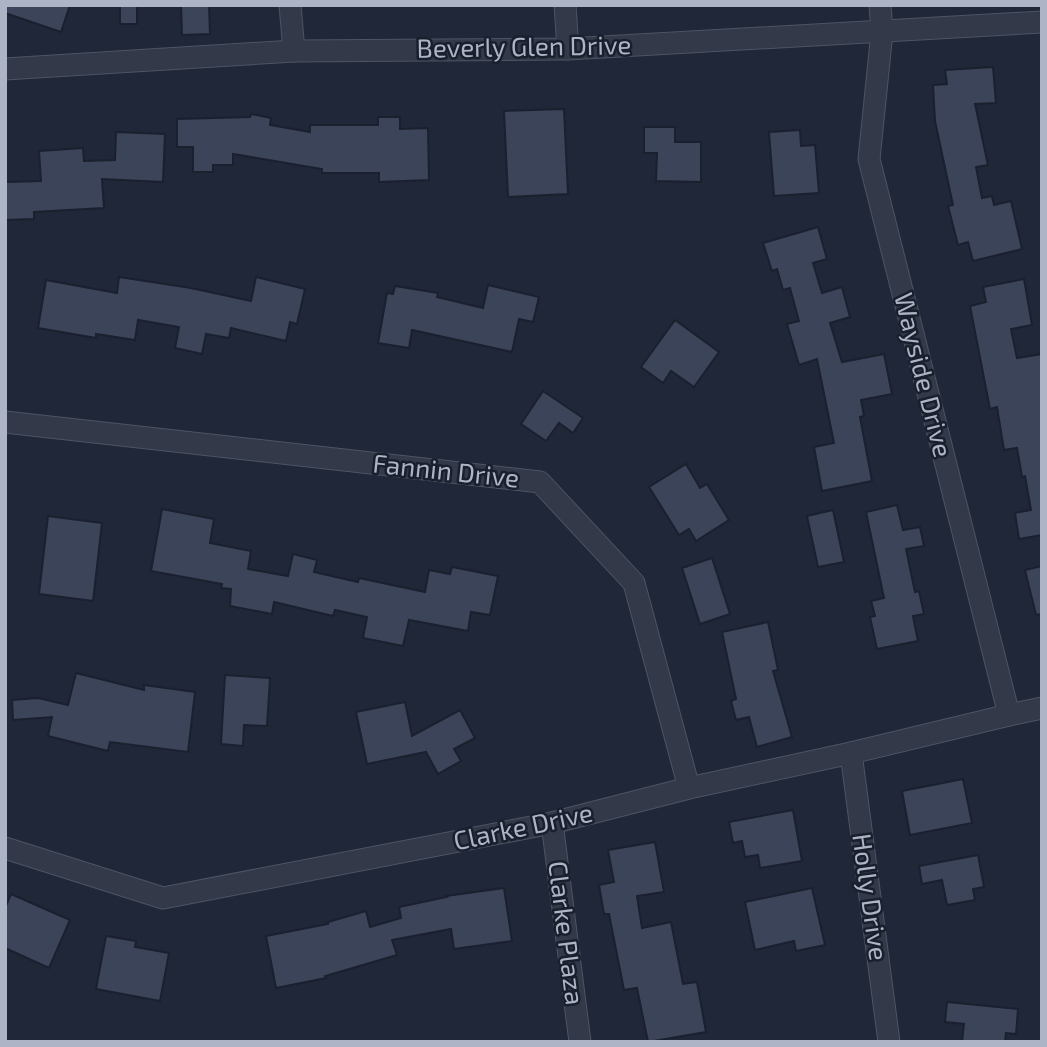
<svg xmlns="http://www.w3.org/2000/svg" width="1047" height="1047" viewBox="0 0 1047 1047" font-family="'Exo 2',sans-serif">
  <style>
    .building { fill: #3b4459; stroke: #1b202f; stroke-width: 2 }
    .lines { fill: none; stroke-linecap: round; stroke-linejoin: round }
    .minor-casing { stroke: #4d5464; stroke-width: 23 }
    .minor { stroke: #333949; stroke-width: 21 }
    .labels { text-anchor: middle; stroke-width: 5; stroke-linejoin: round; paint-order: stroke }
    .street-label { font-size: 26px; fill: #adb4c6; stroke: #191f2d }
  </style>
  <rect width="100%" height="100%" fill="#1f2738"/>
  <g class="building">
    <polygon points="5,5 70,5 61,32 5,13"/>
    <rect x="120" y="5" width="17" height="19"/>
    <polygon points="181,5 209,5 210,34 182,35"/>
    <polygon points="993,67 996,103 975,104 988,165 976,167 982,198 992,196 994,205 1011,201 1022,249 973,261 968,242 958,245 948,206 953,205 935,121 933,85 947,84 945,70"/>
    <polygon points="564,109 568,194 508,197 504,111"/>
    <polygon points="251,114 271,118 270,125 310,132 310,125 378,125 378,117 400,117 400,129 428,128 429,180 379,182 379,173 322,173 322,169 233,154 233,165 213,165 213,172 193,172 193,147 177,147 177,119 250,117"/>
    <polygon points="644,127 675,127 675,142 701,142 701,182 656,181 657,153 644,153"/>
    <polygon points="800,130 801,146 815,145 819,193 774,196 769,132"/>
    <polygon points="116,132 165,134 163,182 102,179 104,208 34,212 34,219 5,220 5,182 41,181 39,151 83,148 84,161 115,160"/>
    <polygon points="818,227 827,259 813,263 822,293 842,287 850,317 830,323 842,362 884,354 892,394 861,400 864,416 860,417 872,481 822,491 814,447 834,443 817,359 799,365 787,324 799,321 790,288 783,290 777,269 772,271 763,243"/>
    <polygon points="119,277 191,288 251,301 256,277 305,289 297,324 290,322 286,341 231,328 229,338 206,334 202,354 175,348 179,327 138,320 135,340 96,334 96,338 38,328 46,280 117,293"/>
    <polygon points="1024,279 1032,325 1011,329 1017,358 1042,354 1042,535 1019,539 1015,513 1031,510 1025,476 1022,477 1017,448 1004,450 997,407 990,409 970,306 986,302 983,287"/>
    <polygon points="488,285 539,297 533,322 519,319 512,352 412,330 409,348 378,343 387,293 393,294 395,286 438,293 437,297 483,308"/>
    <polygon points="675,320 719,352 694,387 671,371 663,383 641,367"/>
    <polygon points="543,391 583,418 573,433 559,423 546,441 521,424"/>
    <polygon points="686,464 700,488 707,484 729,520 696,541 689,529 679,535 649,487"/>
    <polygon points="897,505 903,530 920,527 924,546 906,549 915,592 919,591 924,614 913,616 918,641 877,649 870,617 875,616 871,601 884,598 866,512"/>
    <polygon points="162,509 214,519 210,543 251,551 248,569 288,576 293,554 317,560 314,572 358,582 359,578 425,592 429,570 450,574 452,567 498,576 490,615 471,612 468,631 409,620 403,646 363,638 367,617 335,610 333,616 274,602 272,614 230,606 231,589 221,588 222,584 151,571"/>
    <polygon points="833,510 844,562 818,567 807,516"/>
    <polygon points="48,516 102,523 93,601 39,594"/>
    <polygon points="712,558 730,614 700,624 682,568"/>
    <polygon points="1042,566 1042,614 1036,615 1025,570"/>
    <polygon points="768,622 778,670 773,671 792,737 757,747 749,717 736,720 731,701 736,699 722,632"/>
    <polygon points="76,673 144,690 144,685 195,692 188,752 110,742 108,751 48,736 52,717 13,720 12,700 38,698 68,705"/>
    <polygon points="225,675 270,678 267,726 244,725 243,746 221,744"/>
    <polygon points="405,702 412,736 460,710 475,738 454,749 461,761 438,774 426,752 367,764 356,712"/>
    <polygon points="963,779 972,823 910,835 902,791"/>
    <polygon points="793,810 802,861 760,868 758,855 745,857 742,841 733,843 729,822"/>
    <polygon points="655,842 664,892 637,896 642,928 671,922 683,984 697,982 706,1032 648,1042 637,988 624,990 609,914 604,914 599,885 614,882 608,850"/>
    <polygon points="978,855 984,887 973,889 975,900 947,905 942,880 922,884 919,866"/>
    <polygon points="504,888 512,941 454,949 451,929 392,940 397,955 325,976 326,978 276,988 266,936 328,924 328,922 366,911 370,927 401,918 399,907 447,897 446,896"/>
    <polygon points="812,888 825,945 796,951 794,941 755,950 745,902"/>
    <polygon points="11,894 70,920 49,968 5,948 5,908"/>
    <polygon points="106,936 136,941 135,947 169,953 160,1001 96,989"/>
    <polygon points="947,1002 1018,1009 1016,1034 1006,1033 1005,1042 962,1042 964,1024 945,1022"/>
  </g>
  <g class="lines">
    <g class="minor-casing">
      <g id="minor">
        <polyline points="290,5 294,51"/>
        <polyline points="565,5 568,49"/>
        <polyline points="880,5 882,32 869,159 1009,715"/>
        <polyline points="5,69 294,51 568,49 1042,22"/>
        <polyline points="5,422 540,482 634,583 689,788"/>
        <polyline points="851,753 889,1042"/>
        <polyline points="552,823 580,1042"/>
        <polyline points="5,848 163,898 552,823 689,788 851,753 1009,715 1042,708"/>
      </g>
    </g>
    <use href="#minor" class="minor"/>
  </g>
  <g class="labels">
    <g class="street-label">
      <text transform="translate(524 47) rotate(-1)" y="9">Beverly Glen Drive</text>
      <text transform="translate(923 375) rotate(76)" y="9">Wayside Drive</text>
      <text transform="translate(446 471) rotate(6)" y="9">Fannin Drive</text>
      <text transform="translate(523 827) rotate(-12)" y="9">Clarke Drive</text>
      <text transform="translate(870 897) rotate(82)" y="9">Holly Drive</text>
      <text transform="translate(566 933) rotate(83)" y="9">Clarke Plaza</text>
    </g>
  </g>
  <rect width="1047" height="1047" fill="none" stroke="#adb4c6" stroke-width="14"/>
</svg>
